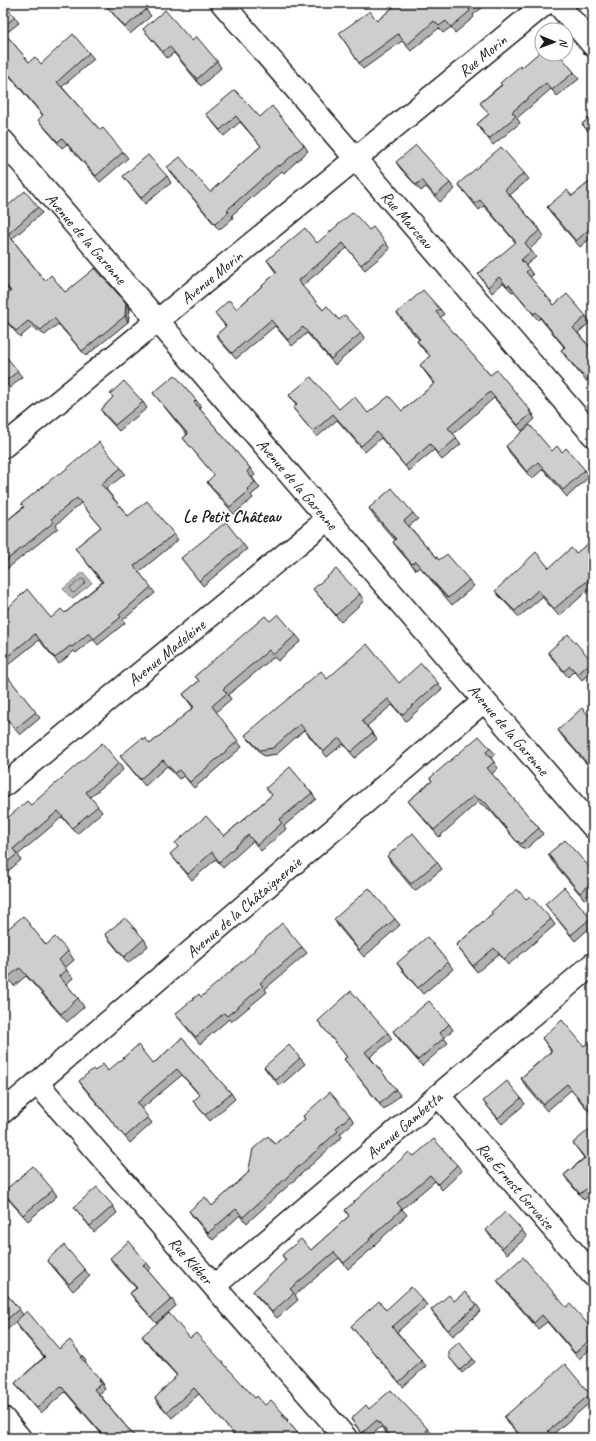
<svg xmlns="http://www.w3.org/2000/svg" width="596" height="1441" viewBox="0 0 596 1441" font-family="Caveat,sans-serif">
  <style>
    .water { fill: #b8b8b8; stroke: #7a7a7a }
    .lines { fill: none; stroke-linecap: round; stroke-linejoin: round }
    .shore { stroke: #5a5a5a; stroke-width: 1 }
    .minor-casing { stroke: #1c1c1c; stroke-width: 25 }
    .minor { stroke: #fff; stroke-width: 22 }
    .wall { fill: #b1b1b1; stroke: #1c1c1c }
    .shaded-wall { fill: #909090; stroke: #1c1c1c }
    .building { fill: #cecece; stroke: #1c1c1c }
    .labels { text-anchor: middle; stroke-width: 3; stroke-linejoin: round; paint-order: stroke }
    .street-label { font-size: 16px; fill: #1c1c1c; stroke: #fff }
    .neighbourhood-label { font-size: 17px; font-weight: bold; fill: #1c1c1c; stroke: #fff }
  </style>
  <rect width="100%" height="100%" fill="#fff"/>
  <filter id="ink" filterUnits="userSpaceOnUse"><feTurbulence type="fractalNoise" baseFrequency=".025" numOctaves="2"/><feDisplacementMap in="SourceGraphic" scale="8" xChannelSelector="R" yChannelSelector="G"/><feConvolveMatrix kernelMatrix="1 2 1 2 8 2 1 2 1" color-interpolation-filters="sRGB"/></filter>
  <g filter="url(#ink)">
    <polygon class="water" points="83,572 92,583 72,599 63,589"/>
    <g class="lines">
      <polygon class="shore" points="82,579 85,581 85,583 74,593 71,592 70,588"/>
      <g class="minor-casing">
        <g id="minor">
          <path id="s1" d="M 222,3 L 593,435"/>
          <polyline points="557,3 593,45"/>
          <path id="s2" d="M 3,141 L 593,827"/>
          <path id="s3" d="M 3,447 L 546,3"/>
          <path id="s4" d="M 3,786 L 328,519"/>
          <path id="s5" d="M 37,1083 L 346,1438"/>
          <path id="s6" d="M 439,1096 L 593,1275"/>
          <path id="s7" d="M 3,1112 L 484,701"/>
          <path id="s8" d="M 214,1286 L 593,964"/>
          <polyline points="3,1418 20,1438"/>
        </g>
      </g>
      <use href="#minor" class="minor"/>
    </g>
    <g class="wall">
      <polygon points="3,3 19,23 5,34 29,62 41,64 89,53 94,59 62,87 100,130 123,152 128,158 100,182 67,144 62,148 43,126 38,120 43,116 7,73 4,76 3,75"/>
      <polygon points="104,3 141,3 151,16 130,34"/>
      <polygon points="398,3 488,3 473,15 474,17 455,33 451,27 443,33 439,28 411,51 402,41 363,69 339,33 377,21"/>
      <polygon points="143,29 192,41 217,61 221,68 201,86 174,53 167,58 148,35"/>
      <polygon points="521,68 574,72 579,79 557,96 551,89 517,118 520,123 493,145 477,124 489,114 480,103"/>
      <polygon points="206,114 260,117 304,145 308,151 284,173 282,171 232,215 233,218 219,230 172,173 167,167 210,192 261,146 240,122 224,136"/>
      <polygon points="593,115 593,137 582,124"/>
      <polygon points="396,162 450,183 455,189 440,202 426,187 421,191 400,168"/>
      <polygon points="524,173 529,179 510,195 540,230 544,236 530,249 536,257 526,265 533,275 530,277 554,305 586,316 590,322 578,333 593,351 593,385 592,386 588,380 586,381 565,356 561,350 564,347 540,318 538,320 514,291 512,292 503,283 492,293 478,274 516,243 484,206 479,210 463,190 458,184"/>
      <polygon points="123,176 167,176 171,183 145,204"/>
      <polygon points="593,179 593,236 580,247 551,213 547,207 572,196"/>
      <polygon points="38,207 42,213 12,239 45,281 65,292 126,303 130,309 128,322 86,356 58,324 45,335 32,327 20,337 3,318 3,298 10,292 3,282 3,210"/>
      <polygon points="369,230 386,243 390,249 365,270 347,248 302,286 323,310 361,333 365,339 335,365 307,333 292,346 275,326 236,359 220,341 216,335 226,327 215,313 237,309 276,273 267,260 317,243"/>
      <polygon points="440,309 444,314 440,318 490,375 534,415 533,416 535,419 522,431 494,398 453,434 461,444 442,460 434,450 409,471 381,438 365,452 337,420 317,437 297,413 293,408 296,405 289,395 339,409 368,413 402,411 434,384 420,365 430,356 421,347 417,341 419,340 401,319 397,313"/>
      <polygon points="3,353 22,377 10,388 6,383 3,385"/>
      <polygon points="153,393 196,400 201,407 199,408 250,468 255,475 252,477 260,488 251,495 253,498 234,514 211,488 207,482 214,475 188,444 183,438 187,435 158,399"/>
      <polygon points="110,394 143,402 147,408 119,431 105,416 101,410 113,397"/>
      <polygon points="506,446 562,452 585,470 590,476 567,497 543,469 532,479 510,453"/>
      <polygon points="121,468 125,474 106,489 128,516 174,534 178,540 139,572 155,593 123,620 125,623 98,645 93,639 76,653 74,651 59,664 39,640 3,669 3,609 5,611 51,618 65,613 102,582 75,548 101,527 81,503 56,525 58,528 3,572 3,524 23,507 60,474"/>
      <polygon points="369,508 413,513 418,519 409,526 439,560 469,580 474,586 452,605 420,567 416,570 398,549 393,542 395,540 373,515"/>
      <polygon points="243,544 247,549 203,586 181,558"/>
      <polygon points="593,549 593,586 559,616 542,597 519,617 500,597 495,591"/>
      <polygon points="313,589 360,594 364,601 341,622 318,595"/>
      <polygon points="270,621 296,635 301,641 278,661 274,657 228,695 231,699 216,712 242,747 194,788 184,776 179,779 167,766 145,786 120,756 150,744 193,708 183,694 199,681 195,676"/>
      <polygon points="548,652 592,661 593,663 593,670 582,680 574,671 568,677 552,658"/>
      <polygon points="3,671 40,718 20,735 3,715"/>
      <polygon points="327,679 399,683 438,683 442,689 406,721 392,705 367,726 377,739 355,758 343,744 327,757 304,730 277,754 264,756 249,740 245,735"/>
      <polygon points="593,720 593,768 591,769 562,736 558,730"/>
      <polygon points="490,748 495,754 491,758 498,768 492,774 539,828 543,834 525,850 523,847 522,848 490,810 478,802 439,837 413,807 408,801 432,781 430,778"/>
      <polygon points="119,763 123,770 90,797 102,812 77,834 62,817 18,855 21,860 6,873 10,879 3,886 3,822 31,805"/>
      <polygon points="266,788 312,793 316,799 284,826 286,829 261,851 253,841 223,868 216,859 192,880 175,860 170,854 224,836 272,795"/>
      <polygon points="548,854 593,871 593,891 584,899 552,861"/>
      <polygon points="387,856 437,862 442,869 415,891 391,863"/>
      <polygon points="526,899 551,919 555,925 508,965 499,954 477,972 456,945 493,914 491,912"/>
      <polygon points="545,904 591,918 593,921 593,925 575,941"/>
      <polygon points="334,919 395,919 400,925 364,957 338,926"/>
      <polygon points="3,933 68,951 74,960 65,968 73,978 66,984 78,998 84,1007 67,1022 26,976 14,986 3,973"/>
      <polygon points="105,934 144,939 148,946 128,963 110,941"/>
      <polygon points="302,947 307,953 265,989 267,992 231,1022 229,1019 200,1044 175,1014 201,997"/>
      <polygon points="448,962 453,969 423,994 401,969 397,963"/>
      <polygon points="318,1021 388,1033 392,1039 370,1057 400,1095 384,1110 344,1059 347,1057"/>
      <polygon points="449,1024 453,1030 444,1038 448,1043 422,1066 397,1037 393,1031"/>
      <polygon points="182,1038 231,1093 235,1099 210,1121 198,1107 193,1101 200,1096 182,1075 141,1109 152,1123 130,1143 83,1087 79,1081 95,1071 108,1071 153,1064"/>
      <polygon points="542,1038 584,1046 593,1039 593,1116 571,1090 547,1111 525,1085 521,1078 551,1051"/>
      <polygon points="300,1058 305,1064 280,1086 269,1074 264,1067"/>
      <polygon points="521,1098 525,1104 502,1124 488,1107 483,1101"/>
      <polygon points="303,1116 350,1116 354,1122 340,1134 342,1137 247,1223 240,1215 213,1240 193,1217 189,1211 212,1206 248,1173 275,1144 305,1119"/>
      <polygon points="593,1128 593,1192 584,1200 568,1181 564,1175 584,1158 573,1143"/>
      <polygon points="414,1156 457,1165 462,1171 442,1190 435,1181 402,1209 407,1215 374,1245 375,1246 348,1269 339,1258 295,1295 298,1300 277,1318 257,1297 253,1291 286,1261 282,1255 311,1250 349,1216 345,1210"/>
      <polygon points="53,1190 57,1196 28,1221 7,1198 3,1192"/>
      <polygon points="113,1206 117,1213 94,1232 74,1207"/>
      <polygon points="486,1230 522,1230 527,1237 507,1254 490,1236"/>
      <polygon points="110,1258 146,1262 151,1268 148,1271 172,1299 176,1306 156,1323 135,1300 130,1293 136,1288 114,1264"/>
      <polygon points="47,1260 85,1270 90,1276 73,1291 52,1266"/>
      <polygon points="497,1280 566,1307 593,1330 593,1347 579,1359 547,1322 538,1329 501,1286"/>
      <polygon points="3,1290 19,1309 23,1315 59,1349 82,1356 86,1361 85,1362 104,1385 103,1386 105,1389 99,1394 136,1438 105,1438 65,1392 41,1413 19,1389 15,1383 44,1357 19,1328 15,1323 3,1333"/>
      <polygon points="423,1300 427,1305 397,1332 422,1361 426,1366 403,1387 355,1331 351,1326 386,1310"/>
      <polygon points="454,1301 477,1305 481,1311 453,1336 435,1316 431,1310"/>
      <polygon points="142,1336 190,1338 255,1398 265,1405 284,1414 288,1420 287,1421 302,1438 237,1438 199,1394 172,1418 159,1404 155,1398 177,1376 146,1342"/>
      <polygon points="449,1357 473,1359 475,1362 462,1373"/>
      <polygon points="590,1394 593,1398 593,1400 552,1435 555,1438 522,1438 507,1422 504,1417"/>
      <polygon points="369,1409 428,1429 433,1435 431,1437 432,1438 391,1438 381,1427 368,1438 366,1438 355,1425 351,1419"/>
    </g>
    <g class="shaded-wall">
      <polygon points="126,303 130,309 128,322 125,316"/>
      <polygon points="530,410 534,415 533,416 529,411"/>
      <polygon points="100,1379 104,1385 103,1386 99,1381"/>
    </g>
    <g class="building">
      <polygon points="3,3 15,17 3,27"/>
      <polygon points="104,3 141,3 147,9 125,27"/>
      <polygon points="398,3 476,3 469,9 470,11 451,27 446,21 439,26 434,21 407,45 398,34 359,63 339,33 370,11 377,21"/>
      <polygon points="165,10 192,41 196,36 217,61 197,79 169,46 163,52 143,29"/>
      <polygon points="3,31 29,62 35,57 41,64 73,34 89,53 57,82 100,130 103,128 123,152 96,176 62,138 58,142 38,120 43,115 3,67"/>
      <polygon points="542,50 542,54 559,54 574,72 552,90 546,83 512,112 516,116 489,139 477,124 489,114 480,103 502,85 500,83 520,66 521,68"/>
      <polygon points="235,90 260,117 272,106 304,145 279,167 278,165 227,210 229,212 215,224 167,167 180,157 210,192 261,146 236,116 220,130 206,114"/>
      <polygon points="593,115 593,136 582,124"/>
      <polygon points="416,145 450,183 435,196 422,180 416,185 396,162"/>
      <polygon points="501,147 524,173 505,190 540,230 525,243 531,251 521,260 529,269 526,272 554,305 567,294 586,316 573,328 593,351 593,376 588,380 583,374 582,375 561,350 565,347 536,312 534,314 509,285 507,286 499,277 488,287 478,274 516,242 480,200 475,204 458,184"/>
      <polygon points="148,155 167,176 141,198 123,176"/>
      <polygon points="593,179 593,226 576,241 547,207 567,190 572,196"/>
      <polygon points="25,191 38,207 8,234 45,281 51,275 65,292 95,268 126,303 125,316 82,351 54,318 41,330 28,321 16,331 3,317 3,298 11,291 3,282 3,210"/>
      <polygon points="353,212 369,230 373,227 386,243 361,265 343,243 298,281 323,310 327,306 339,320 345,315 361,333 331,359 303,327 288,340 271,320 232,353 216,335 226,326 215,313 229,300 237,309 277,272 267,260 305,228 317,243"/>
      <polygon points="423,290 440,309 436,312 490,375 497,370 530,410 529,411 531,414 518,425 490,392 448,428 457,438 438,454 430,444 405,466 377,432 361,446 333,414 313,432 293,408 297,404 289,395 311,377 339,409 354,396 368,413 389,396 402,411 435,383 420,365 430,356 417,341 420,339 397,313"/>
      <polygon points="3,353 18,371 6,381 3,379"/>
      <polygon points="175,375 196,400 194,402 250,468 247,472 255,482 247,489 249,491 230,507 207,482 214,475 183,438 188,434 153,393"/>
      <polygon points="124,381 143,402 115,425 101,410 113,397 110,394"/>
      <polygon points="530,425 552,451 557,446 562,452 566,448 585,470 563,490 538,462 527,472 506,446"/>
      <polygon points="99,442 121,468 101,484 128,516 147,501 174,534 134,566 151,587 119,615 121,617 94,639 89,633 72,647 70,646 55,658 35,634 3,660 3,609 5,611 27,589 51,618 61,609 65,613 103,582 75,548 101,527 77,498 51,519 54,522 3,563 3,524 24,507 21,504 59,473 60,474"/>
      <polygon points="392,488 413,513 404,521 439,560 447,554 469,580 448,598 415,561 412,564 393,542 396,539 369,508"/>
      <polygon points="226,522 243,544 199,581 181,558"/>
      <polygon points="588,544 593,549 593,576 554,609 538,590 515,611 495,591 536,552 549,568 571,548 576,553"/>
      <polygon points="336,569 360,594 336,615 313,589"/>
      <polygon points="278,614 296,635 273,655 269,650 223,689 227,693 212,706 238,741 190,782 179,770 175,773 163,760 140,779 120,756 142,738 144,740 145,738 150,744 194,707 183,694 199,681 195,676 265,616 270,621"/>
      <polygon points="568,634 592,661 578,674 570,666 564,671 548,652"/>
      <polygon points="367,644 399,683 421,663 438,683 402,715 388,699 362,721 372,733 351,752 339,738 323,752 300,724 273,748 260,750 245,735 321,671 327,679"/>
      <polygon points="3,671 36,712 15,729 3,714"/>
      <polygon points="582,708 593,720 593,757 587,763 558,730"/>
      <polygon points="479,736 490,748 486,752 494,762 487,768 539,828 521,844 518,841 517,842 486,803 473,796 434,830 408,801 432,781 430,778"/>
      <polygon points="102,743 119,763 86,792 98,806 72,828 58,811 13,849 17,854 3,866 3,822 27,801 31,805"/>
      <polygon points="290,767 312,793 279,820 282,823 257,845 248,835 219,862 212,852 188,874 170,854 178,847 175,843 206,816 224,836 272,795 266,788"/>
      <polygon points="413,833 437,862 411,884 387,856"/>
      <polygon points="565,840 593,871 593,881 580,893 548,854"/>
      <polygon points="3,869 6,873 3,876"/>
      <polygon points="564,887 591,918 571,935 545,904"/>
      <polygon points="369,888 395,919 359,950 334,919"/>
      <polygon points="517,889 526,899 530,896 551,919 504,959 494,948 473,966 456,945 493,914 491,912"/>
      <polygon points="23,916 46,945 55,937 68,951 59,960 67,970 59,976 78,998 61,1014 20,968 8,977 3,972 3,933"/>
      <polygon points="125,918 144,939 124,957 105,934"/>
      <polygon points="282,923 302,947 260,983 263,986 227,1016 224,1013 196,1037 175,1014 199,994 201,997 254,951 255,948"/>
      <polygon points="427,937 448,962 418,988 397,963"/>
      <polygon points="351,991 388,1033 365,1052 396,1089 380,1104 344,1059 347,1057 318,1021"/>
      <polygon points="429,1001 449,1024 440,1033 444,1038 418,1060 393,1031"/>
      <polygon points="562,1020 584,1046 593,1039 593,1077 588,1082 593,1088 593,1115 567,1084 543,1104 521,1078 552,1051 542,1038"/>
      <polygon points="182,1038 231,1093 205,1115 193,1101 200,1095 177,1069 137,1103 148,1117 125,1137 79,1081 93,1069 95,1071 103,1064 108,1071 138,1045 153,1064"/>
      <polygon points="289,1045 300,1058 276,1080 264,1067"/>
      <polygon points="507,1081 521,1098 498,1118 483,1101"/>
      <polygon points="330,1092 350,1116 336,1128 338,1131 243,1217 236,1209 208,1233 189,1211 205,1197 212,1206 248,1173 253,1149 268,1136 275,1144 305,1119 303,1116"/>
      <polygon points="592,1127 593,1128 593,1183 580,1194 564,1175 585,1158 573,1143"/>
      <polygon points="434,1139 457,1165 438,1184 430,1175 397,1203 402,1209 369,1239 370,1240 344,1263 334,1252 290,1289 294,1293 272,1312 253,1291 286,1260 282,1255 301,1239 311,1250 349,1216 345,1210 409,1152 414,1156"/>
      <polygon points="33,1166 53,1190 23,1215 3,1192"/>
      <polygon points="97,1187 113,1206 90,1226 74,1207"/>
      <polygon points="505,1212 522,1230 502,1248 486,1230"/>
      <polygon points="129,1241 146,1262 143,1265 172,1299 151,1317 130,1293 137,1288 110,1258"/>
      <polygon points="64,1245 85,1270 69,1284 47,1260"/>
      <polygon points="523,1257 566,1307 570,1304 593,1330 593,1337 575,1353 542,1315 534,1323 497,1280"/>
      <polygon points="411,1287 423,1300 392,1327 422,1361 399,1382 351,1326 379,1301 386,1310"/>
      <polygon points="3,1290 19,1309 3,1323"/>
      <polygon points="465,1292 477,1305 448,1330 431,1310 449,1295 454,1301"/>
      <polygon points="27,1311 59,1349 70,1340 82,1356 80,1357 100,1379 99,1381 101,1384 94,1389 136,1438 106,1438 61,1386 37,1408 15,1383 45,1357 15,1322"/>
      <polygon points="169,1313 190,1338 196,1333 255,1398 257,1396 265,1405 271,1400 284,1414 282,1415 302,1438 237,1438 194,1388 167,1412 155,1398 177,1375 142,1336"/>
      <polygon points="459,1342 473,1359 460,1370 449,1357 449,1351"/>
      <polygon points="565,1364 590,1394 548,1431 555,1438 523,1438 504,1417"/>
      <polygon points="391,1390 428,1429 426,1431 432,1438 392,1438 377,1420 362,1433 351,1419 366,1405 369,1409"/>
    </g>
  </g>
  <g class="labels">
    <g class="street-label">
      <text dy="6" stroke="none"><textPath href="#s3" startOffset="619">Rue Morin</textPath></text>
      <text dy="6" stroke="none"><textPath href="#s1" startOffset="285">Rue Marceau</textPath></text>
      <text dy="6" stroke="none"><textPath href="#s2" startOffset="128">Avenue de la Garenne</textPath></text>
      <text dy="6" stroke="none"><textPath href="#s3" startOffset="269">Avenue Morin</textPath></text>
      <text dy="6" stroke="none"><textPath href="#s2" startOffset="452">Avenue de la Garenne</textPath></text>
      <text dy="6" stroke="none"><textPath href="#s4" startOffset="211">Avenue Madeleine</textPath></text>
      <text dy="6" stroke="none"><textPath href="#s2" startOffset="776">Avenue de la Garenne</textPath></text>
      <text dy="6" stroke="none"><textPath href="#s7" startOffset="316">Avenue de la Châtaigneraie</textPath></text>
      <text dy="6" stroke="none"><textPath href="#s8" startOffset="249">Avenue Gambetta</textPath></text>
      <text dy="6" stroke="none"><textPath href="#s6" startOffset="118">Rue Ernest Gervaise</textPath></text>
      <text dy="6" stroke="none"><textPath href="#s5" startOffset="235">Rue Kléber</textPath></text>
    </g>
    <g class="neighbourhood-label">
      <text x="232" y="522">Le Petit Château</text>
    </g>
  </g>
  <rect width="596" height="1441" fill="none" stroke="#fff" stroke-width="16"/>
  <rect x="8" y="8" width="580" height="1425" fill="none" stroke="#1c1c1c" stroke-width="1.5" filter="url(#ink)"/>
  <g transform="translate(554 42) rotate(91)"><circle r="19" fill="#ffffff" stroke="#a4a4a4"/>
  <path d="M0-3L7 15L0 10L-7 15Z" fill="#1c1c1c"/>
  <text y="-6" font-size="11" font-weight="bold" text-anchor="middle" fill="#1c1c1c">N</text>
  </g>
</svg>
